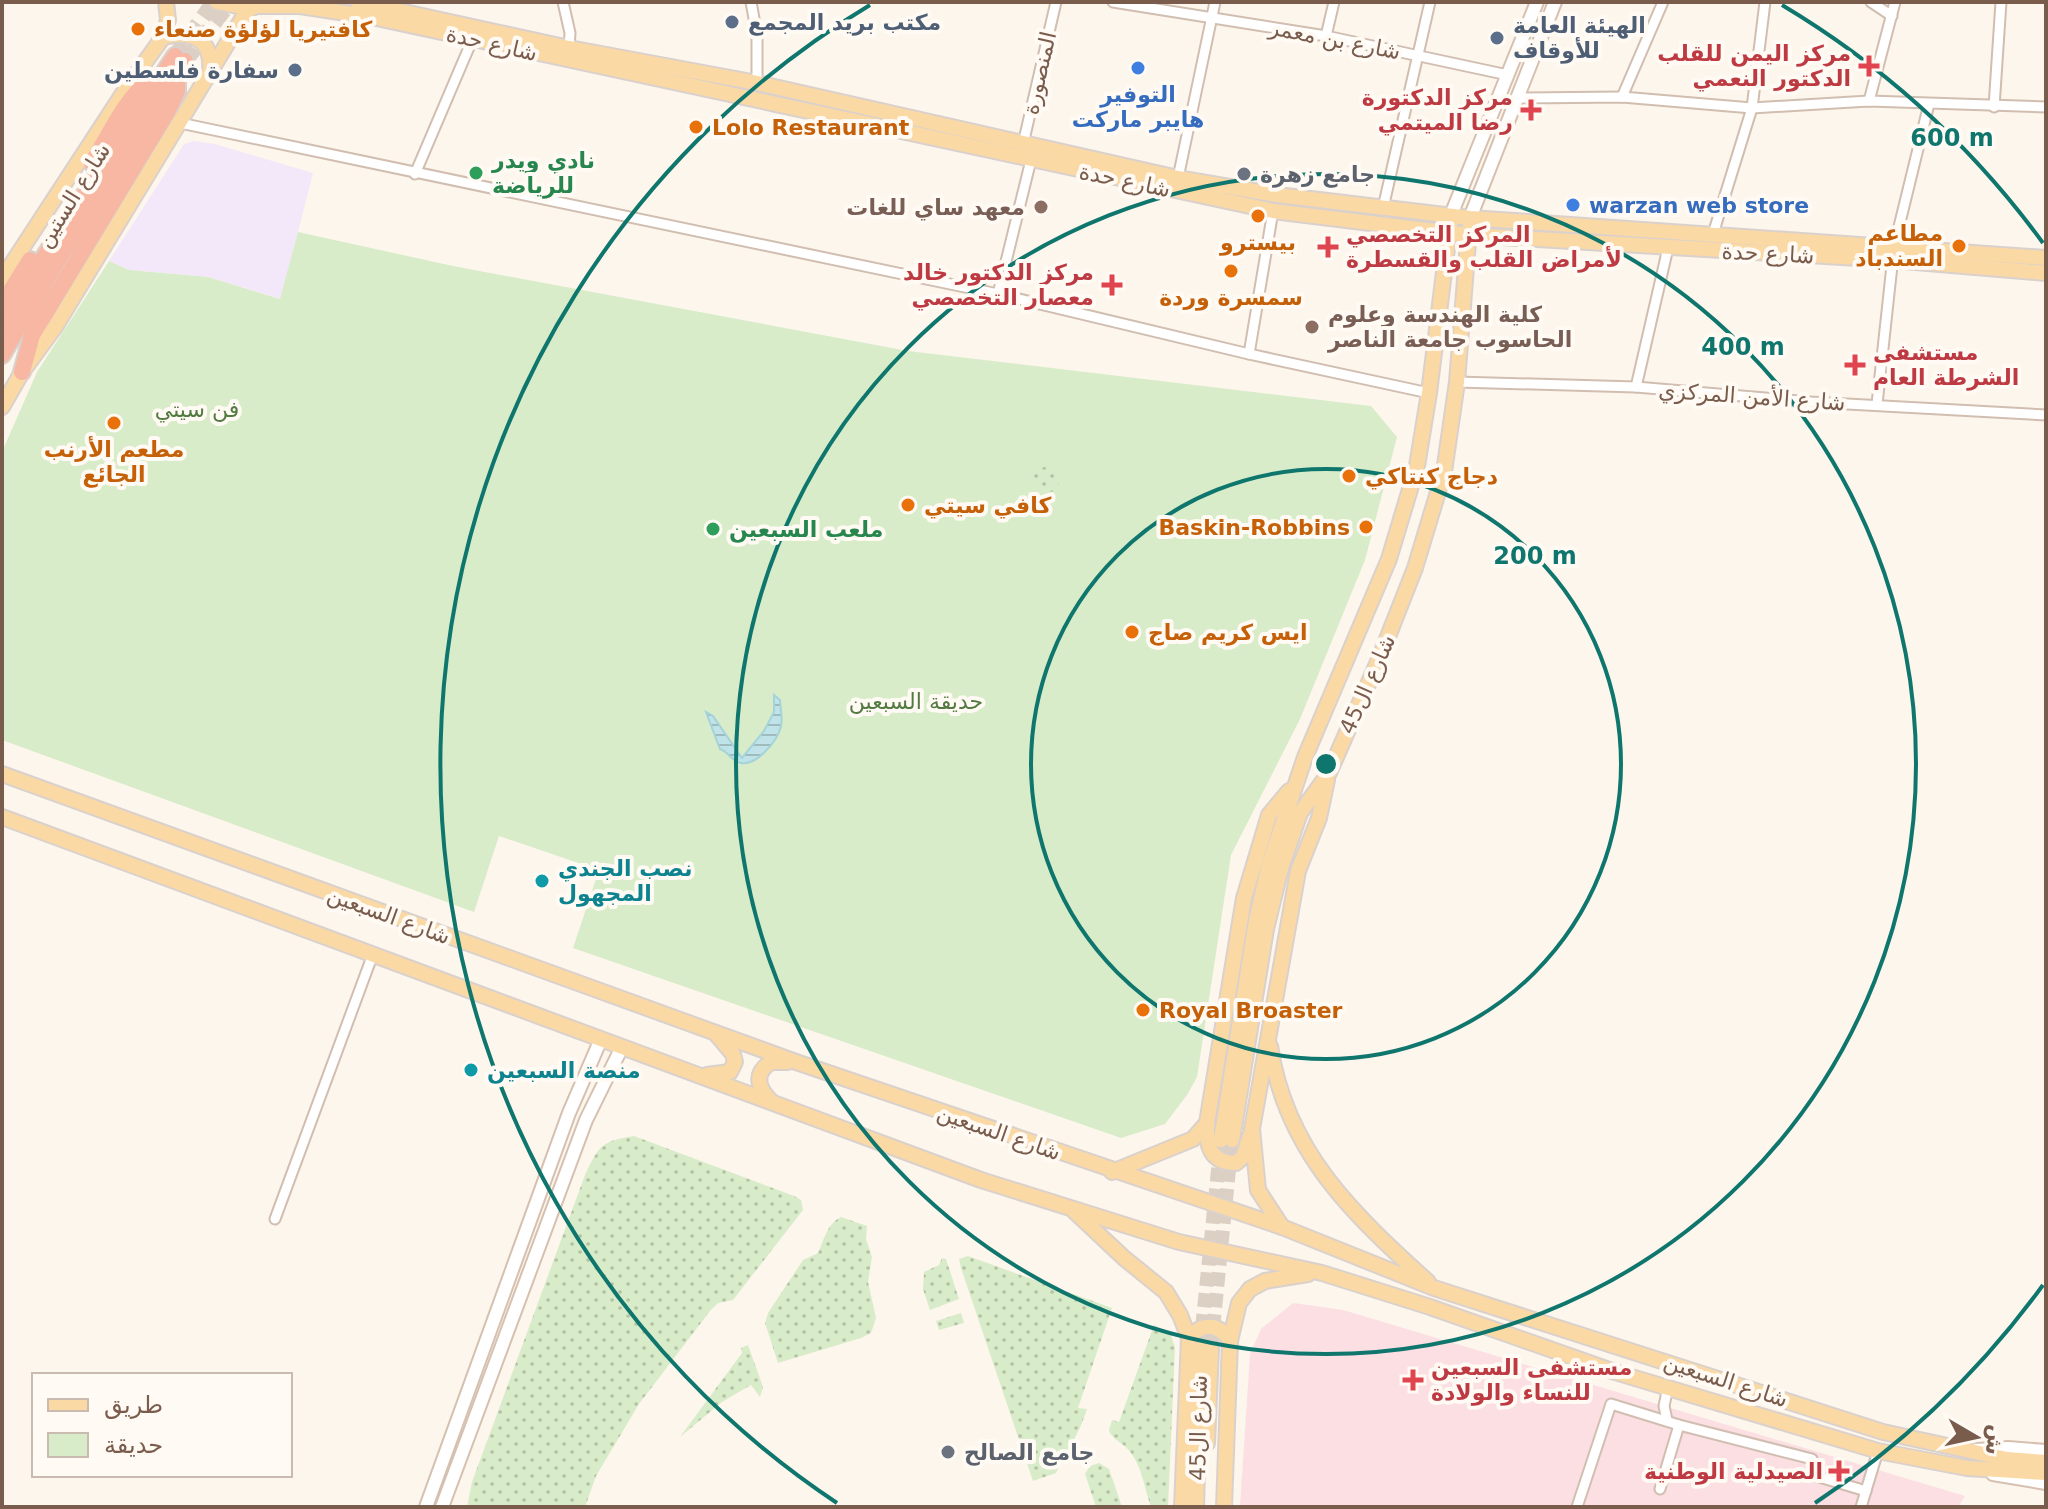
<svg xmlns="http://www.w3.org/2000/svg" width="2048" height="1509" viewBox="0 0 2048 1509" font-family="'DejaVu Sans',Vazirmatn,sans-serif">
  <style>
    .education { fill: #f3e8fa }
    .medical { fill: #fbdfe3 }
    .park { fill: #d8ecc9 }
    .garden { fill: url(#garden-dots) }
    .water { fill: url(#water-rules); stroke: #a5d3da; stroke-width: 2 }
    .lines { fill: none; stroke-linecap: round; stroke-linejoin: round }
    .primary-tunnel { stroke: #dcd0c4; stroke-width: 14; stroke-dasharray: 14 7; stroke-linecap: butt }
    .highway-tunnel { stroke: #dcd0c4; stroke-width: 16; stroke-dasharray: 16 8; stroke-linecap: butt }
    .street-casing { stroke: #d1beb0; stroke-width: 13 }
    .secondary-casing { stroke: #d6c0b0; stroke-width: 16 }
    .primary-casing { stroke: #dad1cd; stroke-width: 18 }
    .highway-casing { stroke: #dad1cd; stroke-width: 20 }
    .street { stroke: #fff; stroke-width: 9 }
    .secondary { stroke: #fff; stroke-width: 12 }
    .primary { stroke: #fbd9a5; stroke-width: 14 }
    .highway { stroke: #f7b7a3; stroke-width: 16 }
    .ring { fill: none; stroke: #0f766e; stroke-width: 4 }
    .service-dot { fill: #5c6f8a; stroke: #fffaf3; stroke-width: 3 }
    .food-dot { fill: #e8710a; stroke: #fffaf3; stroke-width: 3 }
    .health-dot { fill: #e0444e; stroke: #fffaf3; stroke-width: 3 }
    .shop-dot { fill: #3f7fe0; stroke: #fffaf3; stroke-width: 3 }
    .leisure-dot { fill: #2e9e5b; stroke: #fffaf3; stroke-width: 3 }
    .worship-dot { fill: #6b7280; stroke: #fffaf3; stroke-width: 3 }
    .education-dot { fill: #8d6e63; stroke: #fffaf3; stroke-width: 3 }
    .culture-dot { fill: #0f9aa8; stroke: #fffaf3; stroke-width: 3 }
    .labels { text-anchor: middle; stroke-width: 8; stroke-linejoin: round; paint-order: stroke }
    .service-label { font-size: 22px; font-weight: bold; fill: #4e5e75; stroke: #fffaf3; text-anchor: start }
    .food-label { font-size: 22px; font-weight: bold; fill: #c56008; stroke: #fffaf3; text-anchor: start }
    .street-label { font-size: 22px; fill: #7a5c4d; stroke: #fffaf3 }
    .health-label { font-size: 22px; font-weight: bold; fill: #be3a42; stroke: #fffaf3; text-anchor: end }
    .shop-label { font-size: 22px; font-weight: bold; fill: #366cbe; stroke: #fffaf3 }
    .leisure-label { font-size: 22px; font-weight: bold; fill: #27864d; stroke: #fffaf3; text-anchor: start }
    .worship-label { font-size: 22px; font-weight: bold; fill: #5b616d; stroke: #fffaf3; text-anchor: start }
    .education-label { font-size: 22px; font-weight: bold; fill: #785e54; stroke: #fffaf3; text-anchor: end }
    .park-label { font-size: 22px; fill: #537a41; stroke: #fffaf3 }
    .culture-label { font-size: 22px; font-weight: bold; fill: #0d838f; stroke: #fffaf3; text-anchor: start }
    .centre { fill: #0f766e; stroke: #fffaf3; stroke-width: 4 }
    .ring-label { font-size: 24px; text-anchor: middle; font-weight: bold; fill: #0f766e; stroke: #fffaf3; stroke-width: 8; stroke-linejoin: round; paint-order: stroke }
  </style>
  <defs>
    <pattern id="garden-dots" width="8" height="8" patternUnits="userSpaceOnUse" patternTransform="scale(2)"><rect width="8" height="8" fill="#d8ecc9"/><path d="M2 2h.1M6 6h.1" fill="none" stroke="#b4c2a5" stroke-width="1.8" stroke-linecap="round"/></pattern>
    <pattern id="water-rules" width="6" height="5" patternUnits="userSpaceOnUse" patternTransform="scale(2)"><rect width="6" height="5" fill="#bfe3e8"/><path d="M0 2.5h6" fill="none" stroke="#a0bbbe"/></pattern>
  </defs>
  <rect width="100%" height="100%" fill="#fdf6ec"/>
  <polygon class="education" points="194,141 215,144 313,173 281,299 208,277 129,270 109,261 184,144"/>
  <polygon class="medical" points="1293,1303 1343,1310 1965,1496 1958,1507 1240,1507 1250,1354 1261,1329"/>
  <polygon class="park" points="298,232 453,266 908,351 1371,406 1397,437 1365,560 1300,719 1231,855 1197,1077 1187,1095 1165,1124 1121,1138 573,948 599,870 499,836 474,912 2,740 2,452 37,372 109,261 129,270 208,277 280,299"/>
  <g class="garden">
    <circle cx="1046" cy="480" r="13"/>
    <path d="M 634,1136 L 794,1196 L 801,1200 L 803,1210 L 733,1300 L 718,1303 L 710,1311 L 639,1404 L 596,1476 L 585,1507 L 467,1507 L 472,1482 L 585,1175 C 599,1145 602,1141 634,1136 Z"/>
    <path d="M 841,1217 L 867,1226 L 866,1239 L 872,1257 L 868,1282 L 876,1318 L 871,1333 L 861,1338 L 778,1363 L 765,1323 L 768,1313 L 803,1260 L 818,1253 C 824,1240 827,1224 841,1217 Z"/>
    <path d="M 968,1256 L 1112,1308 L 1078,1408 L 1087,1409 C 1079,1435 1067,1450 1056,1473 L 1033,1481 L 961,1268 L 959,1259 Z"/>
    <polygon points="942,1258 946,1259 959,1299 930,1310 923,1289 924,1272 939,1265"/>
    <polygon points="961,1313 964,1323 939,1330 936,1321"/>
    <path d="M 1154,1325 L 1170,1333 L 1175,1347 L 1168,1507 L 1151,1507 C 1145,1490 1142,1467 1131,1453 C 1124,1443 1114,1441 1109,1431 L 1112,1420 L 1119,1422 Z"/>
    <polygon points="748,1345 763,1387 760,1397 751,1385 722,1402 680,1437 742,1353 741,1348"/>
    <polygon points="1099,1463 1109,1469 1122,1507 1096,1507 1085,1474 1090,1466"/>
  </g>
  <path class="water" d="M 774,695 L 780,700 C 780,707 783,718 781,726 C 778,740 757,766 741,763 C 731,761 729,752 720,749 L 706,712 L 713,716 L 742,758 L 764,731 L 774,712 Z"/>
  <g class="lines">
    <g class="primary-tunnel">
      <polyline points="1200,1349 1221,1140"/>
      <polyline points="1211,1349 1232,1140"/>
    </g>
    <g class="highway-tunnel">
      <polyline points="175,56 214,2"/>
      <polyline points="185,61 230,2"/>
    </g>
    <g class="street-casing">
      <g id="street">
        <polyline points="563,2 570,33 569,48"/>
        <polyline points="751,2 757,35 757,83"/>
        <polyline points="1113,2 1326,36 1508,75"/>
        <polyline points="1871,2 1892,16"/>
        <polyline points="1326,36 1334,2"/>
        <polyline points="1622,97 1663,2"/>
        <polyline points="1517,98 1622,97 1752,108 1869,101 2046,107"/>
        <polyline points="1869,101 1895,2"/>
        <polyline points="1994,107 2001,2"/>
        <polyline points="180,123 998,294 1249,354 1429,393"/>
        <polyline points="1023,144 1056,2"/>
        <polyline points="415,174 473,38"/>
        <polyline points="1178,178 1215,2"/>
        <polyline points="1383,208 1430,2"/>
        <polyline points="1713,234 1752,108 1765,2"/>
        <polyline points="998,294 1031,160"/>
        <polyline points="1249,354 1273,211"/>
        <polyline points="1457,382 1636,387 1811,402 2046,415"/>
        <polyline points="1636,387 1668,248"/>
        <polyline points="1877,404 1894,247 1929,104"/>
        <polyline points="275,1219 373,954"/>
        <polyline points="1667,1420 1664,1406 1668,1387"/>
        <polyline points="1660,1489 1679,1425"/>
        <polyline points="1577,1507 1611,1404 1679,1425 1812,1459 1816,1476 1866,1491"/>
        <polyline points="1861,1507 1878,1451"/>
      </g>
    </g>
    <g class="secondary-casing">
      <g id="secondary">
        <polyline points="1451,215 1537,2"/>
        <polyline points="1470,218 1555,2"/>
        <polyline points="1977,1450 2008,1448 2046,1451"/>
        <polyline points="1993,1474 2046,1483"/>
        <polyline points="426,1507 569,1113 601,1039"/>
        <polyline points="442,1507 586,1120 622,1047"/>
      </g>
    </g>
    <g class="primary-casing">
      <g id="primary">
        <polyline points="217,2 238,6 300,6 372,17 1273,211 1468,235 1892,260 2046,273"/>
        <polyline points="358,2 569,48 757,83 1178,178 1277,195 1470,218 2046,258"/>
        <path d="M 163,37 C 192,30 213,39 210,72"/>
        <polyline points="2,279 128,86 163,37 168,20 166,2"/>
        <polyline points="2,407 22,372 55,327 247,11 254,7"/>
        <polyline points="2,774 796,1062 1282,1227 1434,1288 1883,1432 2007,1459 2046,1462"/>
        <polyline points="2,817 981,1180 1179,1242 1322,1273 1430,1307 1615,1372 1878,1451 1967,1468 2046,1473"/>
        <path d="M 1270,1046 C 1286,1152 1353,1214 1428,1282"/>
        <polyline points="707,1075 730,1072 735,1062 733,1054 717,1035"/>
        <path d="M 770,1100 C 757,1087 754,1073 771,1062 L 788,1062"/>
        <path d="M 1207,1123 C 1206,1145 1210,1163 1236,1163 L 1243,1157 L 1250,1136"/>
        <polyline points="1221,1140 1256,921 1269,864 1305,757 1389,559 1417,466 1429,393 1450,224"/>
        <polyline points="1232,1140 1266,929 1281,868 1300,813 1329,773 1380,657 1415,568 1444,472 1457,382 1469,229"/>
        <polyline points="1112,1172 1193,1139 1207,1123 1244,898 1269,815 1289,791"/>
        <polyline points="1074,1211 1124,1258 1166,1292 1180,1315 1189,1338 1182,1507"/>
        <polyline points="1282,1227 1258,1190 1252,1129 1298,871 1319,818 1327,780"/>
        <path d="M 1189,1338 C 1202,1322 1219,1323 1230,1341"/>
        <polyline points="1207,1443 1211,1349"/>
        <polyline points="1196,1507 1200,1349"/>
        <polyline points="1224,1507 1230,1341 1239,1303 1250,1289 1265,1281 1308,1274"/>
      </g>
    </g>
    <g class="highway-casing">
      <g id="highway">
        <path d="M 92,163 C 107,139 127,96 149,81"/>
        <polyline points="2,305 30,260"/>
        <polyline points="2,330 46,254 175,56"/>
        <polyline points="2,355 58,260 185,61"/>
        <polyline points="22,372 32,335 167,112 177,91 177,83"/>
      </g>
    </g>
    <use href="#street" class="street"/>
    <use href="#secondary" class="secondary"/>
    <use href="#primary" class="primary"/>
    <use href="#highway" class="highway"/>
  </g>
  <g class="ring">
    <circle cx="1326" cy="764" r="295"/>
    <circle cx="1326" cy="764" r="590"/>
    <path d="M2043 1285A886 886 0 0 1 1815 1503M837 1503A886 886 0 0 1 870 5M1782 5A886 886 0 0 1 2043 243"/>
  </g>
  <g class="service-dot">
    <circle cx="732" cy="22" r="8"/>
    <circle cx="1497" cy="38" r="8"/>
    <circle cx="295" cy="70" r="8"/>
  </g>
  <g class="food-dot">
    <circle cx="138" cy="29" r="8"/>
    <circle cx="696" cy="127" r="8"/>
    <circle cx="1258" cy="216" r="8"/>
    <circle cx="1959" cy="246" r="8"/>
    <circle cx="1231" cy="271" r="8"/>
    <circle cx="114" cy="423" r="8"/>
    <circle cx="1349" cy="476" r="8"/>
    <circle cx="908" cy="505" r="8"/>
    <circle cx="1366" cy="527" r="8"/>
    <circle cx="1132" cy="632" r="8"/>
    <circle cx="1143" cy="1010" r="8"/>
  </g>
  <g class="health-dot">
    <path d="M1865 54h8v8h8v8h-8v8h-8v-8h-8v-8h8z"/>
    <path d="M1527 98h8v8h8v8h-8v8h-8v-8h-8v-8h8z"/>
    <path d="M1324 235h8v8h8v8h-8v8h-8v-8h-8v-8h8z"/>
    <path d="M1108 273h8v8h8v8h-8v8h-8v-8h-8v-8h8z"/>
    <path d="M1851 353h8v8h8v8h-8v8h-8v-8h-8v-8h8z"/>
    <path d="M1409 1368h8v8h8v8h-8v8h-8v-8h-8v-8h8z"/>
    <path d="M1835 1459h8v8h8v8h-8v8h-8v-8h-8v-8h8z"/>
  </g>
  <g class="shop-dot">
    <circle cx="1138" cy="68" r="8"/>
    <circle cx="1573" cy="205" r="8"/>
  </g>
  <g class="leisure-dot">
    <circle cx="476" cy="173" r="8"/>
    <circle cx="713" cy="529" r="8"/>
  </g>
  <g class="worship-dot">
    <circle cx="1244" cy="174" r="8"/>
    <circle cx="948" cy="1452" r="8"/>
  </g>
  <g class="education-dot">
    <circle cx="1041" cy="207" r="8"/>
    <circle cx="1312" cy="327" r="8"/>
  </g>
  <g class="culture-dot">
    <circle cx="542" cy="881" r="8"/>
    <circle cx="471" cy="1070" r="8"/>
  </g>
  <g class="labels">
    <g class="service-label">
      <text x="748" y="30">مكتب بريد المجمع</text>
      <text x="1513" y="33">الهيئة العامة<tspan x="1513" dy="25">للأوقاف</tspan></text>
      <text x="279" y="78" text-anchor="end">سفارة فلسطين</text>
    </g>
    <g class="food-label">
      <text x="154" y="37">كافتيريا لؤلؤة صنعاء</text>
      <text x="712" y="135">Lolo Restaurant</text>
      <text x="1943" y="241" text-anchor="end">مطاعم<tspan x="1943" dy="25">السندباد</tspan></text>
      <text x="1258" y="250" text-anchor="middle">بيسترو</text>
      <text x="1231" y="305" text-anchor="middle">سمسرة وردة</text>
      <text x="114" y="457" text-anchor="middle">مطعم الأرنب<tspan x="114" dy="25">الجائع</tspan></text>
      <text x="1365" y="484">دجاج كنتاكي</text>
      <text x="924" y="513">كافي سيتي</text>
      <text x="1350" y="535" text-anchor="end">Baskin-Robbins</text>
      <text x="1148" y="640">ايس كريم صاج</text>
      <text x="1159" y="1018">Royal Broaster</text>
    </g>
    <g class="street-label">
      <text transform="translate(1335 39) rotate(11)" y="8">شارع بن معمر</text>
      <text transform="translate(492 43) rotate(13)" y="8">شارع حدة</text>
      <text transform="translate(1039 73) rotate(-77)" y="8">المنصورة</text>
      <text transform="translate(1125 180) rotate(12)" y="8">شارع حدة</text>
      <text transform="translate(73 195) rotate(-58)" y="8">شارع الستين</text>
      <text transform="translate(1768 253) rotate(3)" y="8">شارع حدة</text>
      <text transform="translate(1752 396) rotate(4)" y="8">شارع الأمن المركزي</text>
      <text transform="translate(1367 684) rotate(-66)" y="8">شارع ال45</text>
      <text transform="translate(389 915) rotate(20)" y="8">شارع السبعين</text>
      <text transform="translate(999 1132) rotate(19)" y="8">شارع السبعين</text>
      <text transform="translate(1726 1380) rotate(18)" y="8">شارع السبعين</text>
      <text transform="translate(1198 1428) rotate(-89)" y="8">شارع ال45</text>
    </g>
    <g class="health-label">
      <text x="1851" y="61">مركز اليمن للقلب<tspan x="1851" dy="25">الدكتور النعمي</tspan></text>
      <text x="1513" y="105">مركز الدكتورة<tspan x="1513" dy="25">رضا الميتمي</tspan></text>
      <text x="1346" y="242" text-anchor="start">المركز التخصصي<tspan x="1346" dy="25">لأمراض القلب والقسطرة</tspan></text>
      <text x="1094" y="280">مركز الدكتور خالد<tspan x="1094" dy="25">معصار التخصصي</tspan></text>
      <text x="1873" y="360" text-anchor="start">مستشفى<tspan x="1873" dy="25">الشرطة العام</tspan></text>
      <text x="1431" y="1375" text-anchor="start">مستشفى السبعين<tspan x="1431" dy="25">للنساء والولادة</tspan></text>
      <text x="1823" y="1479">الصيدلية الوطنية</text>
    </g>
    <g class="shop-label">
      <text x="1138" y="102">التوفير<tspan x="1138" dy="25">هايبر ماركت</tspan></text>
      <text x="1589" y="213" text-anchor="start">warzan web store</text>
    </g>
    <g class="leisure-label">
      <text x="492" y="168">نادي ويدر<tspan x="492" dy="25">للرياضة</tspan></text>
      <text x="729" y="537">ملعب السبعين</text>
    </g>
    <g class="worship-label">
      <text x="1260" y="182">جامع زهرة</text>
      <text x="964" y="1460">جامع الصالح</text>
    </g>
    <g class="education-label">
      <text x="1025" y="215">معهد ساي للغات</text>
      <text x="1328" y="322" text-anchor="start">كلية الهندسة وعلوم<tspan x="1328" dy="25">الحاسوب جامعة الناصر</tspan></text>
    </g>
    <g class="park-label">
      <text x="197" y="417">فن سيتي</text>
      <text x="916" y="709">حديقة السبعين</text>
    </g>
    <g class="culture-label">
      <text x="558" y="876">نصب الجندي<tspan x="558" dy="25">المجهول</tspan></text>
      <text x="487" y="1078">منصة السبعين</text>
    </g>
  </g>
  <circle cx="1326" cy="764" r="12" class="centre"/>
  <g class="ring-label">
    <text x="1952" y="146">600 m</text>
    <text x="1743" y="355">400 m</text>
    <text x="1535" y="564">200 m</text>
  </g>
  <rect width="2048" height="1509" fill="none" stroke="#7a5c4d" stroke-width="8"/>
  <rect x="32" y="1373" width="260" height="104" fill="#fffaf3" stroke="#cabbb1" stroke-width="2"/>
  <rect x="48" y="1399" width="40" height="12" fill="#fbd9a5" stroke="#cabbb1" stroke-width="2"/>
  <text x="104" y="1413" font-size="24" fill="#7a5c4d">طريق</text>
  <rect x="48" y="1433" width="40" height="24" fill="#d8ecc9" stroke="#cabbb1" stroke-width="2"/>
  <text x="104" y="1453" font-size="24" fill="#7a5c4d">حديقة</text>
  <g transform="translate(1976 1437) rotate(99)" stroke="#fffaf3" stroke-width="6" paint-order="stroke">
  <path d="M0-6L14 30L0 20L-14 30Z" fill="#7a5c4d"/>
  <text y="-12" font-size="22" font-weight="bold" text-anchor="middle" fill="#7a5c4d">ش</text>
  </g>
</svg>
